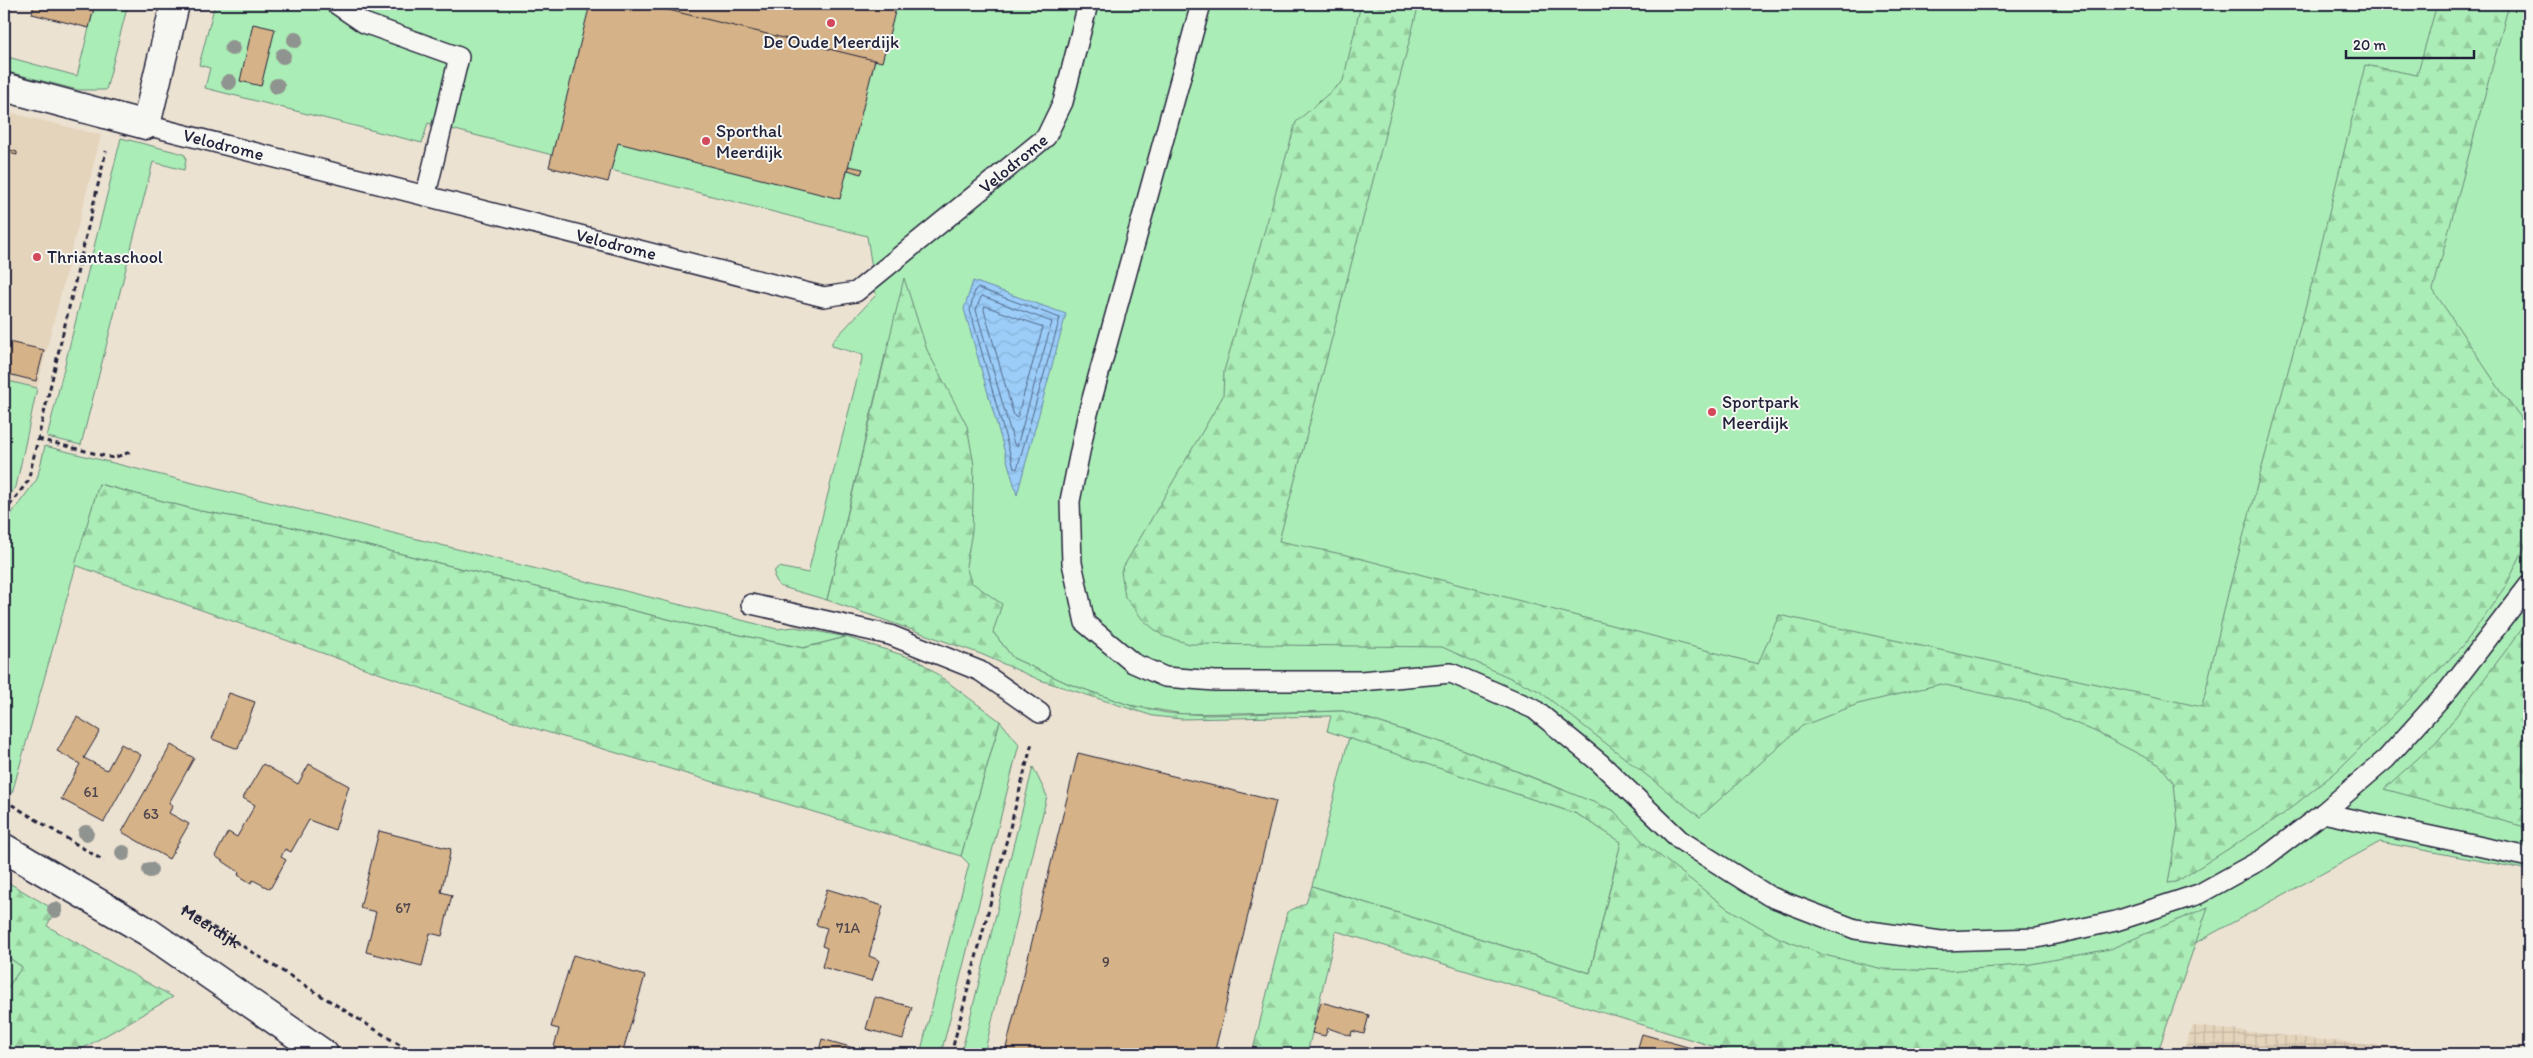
<svg xmlns="http://www.w3.org/2000/svg" width="2533" height="1058" viewBox="0 0 2533 1058" font-family="Itim,sans-serif">
  <style>
    .built { fill: #e5d4bc }
    .industrial { fill: url(#industrial-grid) }
    .grass { fill: #abedb6; stroke: #668878 }
    .forest { fill: url(#forest-firs); stroke: #668878 }
    .water { fill: url(#water-waves); stroke: #6b89ac }
    .lines { fill: none; stroke-linecap: round; stroke-linejoin: round }
    .shore { stroke: #526687; stroke-width: 1 }
    .building { fill: #d5b287; stroke: #22223b }
    .lane-casing { stroke: #22223b; stroke-width: 22 }
    .street-casing { stroke: #22223b; stroke-width: 31 }
    .secondary-casing { stroke: #22223b; stroke-width: 31 }
    .path { stroke: #22223b; stroke-width: 3; stroke-dasharray: 5 4; stroke-linecap: butt }
    .lane { stroke: #f6f6f2; stroke-width: 19 }
    .street { stroke: #f6f6f2; stroke-width: 28 }
    .secondary { stroke: #f6f6f2; stroke-width: 28 }
    .tree { fill: #909490 }
    .poi-dot { fill: #d1495b; stroke: #f6f6f2; stroke-width: 2 }
    .labels { text-anchor: middle; stroke-width: 4; stroke-linejoin: round; paint-order: stroke }
    .number-label { font-size: 15px; fill: #4f464e }
    .poi-label { font-size: 18px; fill: #22223b; stroke: #f6f6f2; text-anchor: start }
    .street-label { font-size: 18px; fill: #22223b; stroke: #f6f6f2 }
  </style>
  <defs>
    <pattern id="industrial-grid" width="8" height="8" patternUnits="userSpaceOnUse" patternTransform="scale(1.25)"><rect width="8" height="8" fill="#e5d4bc"/><path d="M0 4h8M4 0v8" fill="none" stroke="#c4b6a2"/></pattern>
    <pattern id="forest-firs" width="22" height="20" patternUnits="userSpaceOnUse" patternTransform="scale(1.25)"><rect width="22" height="20" fill="#abedb6"/><path d="M5 1l3.5 6h-7zM16 11l3.5 6h-7z" fill="#93cb9d"/></pattern>
    <pattern id="water-waves" width="16" height="10" patternUnits="userSpaceOnUse" patternTransform="scale(1.25)"><rect width="16" height="10" fill="#9bcdf8"/><path d="M0 5q4-4 8 0t8 0" fill="none" stroke="#85b0d6"/></pattern>
  </defs>
  <rect width="100%" height="100%" fill="#ece2d2"/>
  <filter id="ink" filterUnits="userSpaceOnUse"><feTurbulence type="fractalNoise" baseFrequency=".02" numOctaves="2"/><feDisplacementMap in="SourceGraphic" scale="10" xChannelSelector="R" yChannelSelector="G"/><feConvolveMatrix kernelMatrix="1 2 1 2 8 2 1 2 1" color-interpolation-filters="sRGB"/></filter>
  <g filter="url(#ink)">
    <polygon class="built" points="4,111 101,135 37,388 4,380"/>
    <polygon class="industrial" points="2193,1026 2456,1054 2182,1054"/>
    <g class="grass">
      <polygon points="95,4 128,4 106,90 78,90 4,71 4,56 77,76"/>
      <polygon points="215,4 2529,4 2529,870 2380,842 2133,977 1882,998 1618,854 1590,973 1312,886 1349,737 1577,814 1591,823 1564,790 1456,747 1343,711 1183,714 1129,705 1069,684 1013,658 993,632 921,588 885,355 827,600 779,586 774,576 775,570 779,567 808,573 863,355 832,346 832,342 876,295 867,236 428,123 422,143 205,88 210,68 199,65"/>
      <polygon points="121,138 180,153 185,155 186,160 184,170 153,162 81,445 47,437"/>
      <polygon points="4,380 37,388 16,487 4,503"/>
      <polygon points="45,446 777,629 795,627 846,637 803,648 692,625 283,525 200,511 99,484 12,793 4,788 4,524 37,479"/>
      <polygon points="1000,721 1019,744 941,1054 920,1054 969,864 961,856"/>
      <polygon points="1033,767 1047,796 984,1054 961,1054"/>
      <polygon points="4,954 23,967 4,993"/>
    </g>
    <g class="forest">
      <polygon points="1361,4 1419,4 1279,541 1351,556 1758,664 1779,615 2202,707 2229,589 2314,275 2365,65 2417,75 2437,4 2509,4 2433,290 2505,397 2529,428 2529,538 2507,584 2463,646 2337,771 2282,815 2176,882 2168,883 2178,826 2174,783 2160,765 2096,732 2031,704 1941,684 1858,704 1802,726 1700,817 1539,691 1442,647 1190,644 1163,636 1144,621 1125,597 1121,571 1223,396 1224,371 1296,122 1343,81"/>
      <polygon points="904,278 927,350 967,426 974,465 972,531 966,566 971,582 1002,604 993,632 1013,658 1069,684 1129,705 1167,713 1210,715 1343,711 1456,747 1613,810 1646,845 1727,908 1779,938 1824,955 1883,969 1947,971 2031,964 2110,949 2208,907 2157,1054 1738,1054 1336,931 1307,1054 1252,1054 1287,912 1306,903 1312,886 1590,973 1621,842 1577,814 1327,731 1331,716 1181,719 1153,716 1040,680 981,654 827,600"/>
      <polygon points="99,484 200,511 283,525 692,625 803,648 846,637 918,660 1000,721 961,856 530,727 75,565"/>
      <polygon points="2529,620 2529,828 2384,789 2437,741"/>
      <polygon points="4,880 55,910 47,926 173,997 73,1054 4,1054 4,993 22,967 4,954"/>
    </g>
    <polygon class="water" points="973,281 1066,314 1017,495 964,309"/>
    <g class="lines">
      <g class="shore">
        <polygon points="978,288 1060,318 1017,469 1014,468 970,310 975,290"/>
        <polygon points="982,296 1052,322 1017,446 1014,444 976,310"/>
        <polygon points="985,306 1043,327 1017,418 1014,416 984,310"/>
      </g>
    </g>
    <g class="building">
      <polygon points="34,4 95,4 89,28 32,14"/>
      <polygon points="590,4 889,4 840,199 618,143 608,182 549,167"/>
      <polygon points="644,4 897,4 882,62"/>
      <polygon points="253,24 275,29 261,86 240,81"/>
      <polygon points="4,148 17,152 17,155 9,153 4,174"/>
      <polygon points="849,166 863,169 861,174 848,170"/>
      <polygon points="4,341 44,350 36,381 4,373"/>
      <polygon points="229,693 255,702 238,749 212,739"/>
      <polygon points="77,717 100,731 84,758 107,770 121,744 141,755 104,822 61,799 80,764 57,751"/>
      <polygon points="171,745 194,758 169,803 173,805 169,813 189,824 169,859 122,832"/>
      <polygon points="1078,753 1276,801 1214,1054 1005,1052"/>
      <polygon points="263,764 298,784 309,764 349,786 335,830 309,820 291,852 285,849 281,857 286,860 270,889 253,880 251,883 238,875 239,872 215,856 228,832 237,837 255,805 243,798"/>
      <polygon points="379,831 451,849 441,892 452,895 442,936 430,933 422,966 366,952 376,912 360,908"/>
      <polygon points="827,889 883,906 869,956 879,960 872,981 822,967 827,948 822,946 827,928 816,925"/>
      <polygon points="573,955 645,976 622,1054 552,1054 559,1029 551,1027"/>
      <polygon points="875,997 912,1007 903,1039 866,1029"/>
      <polygon points="1321,1002 1369,1015 1364,1034 1352,1031 1351,1036 1328,1028 1325,1036 1312,1033"/>
      <polygon points="1642,1034 1691,1048 1689,1054 1636,1054"/>
      <polygon points="822,1039 875,1054 818,1054"/>
    </g>
    <g class="lines">
      <g class="lane-casing">
        <g id="lane">
          <polyline points="336,4 364,23 459,57 426,194"/>
          <polyline points="1201,4 1087,417 1070,501 1072,563 1085,623 1133,663 1165,677 1215,681 1361,681 1451,673 1534,709 1600,763 1680,840 1769,896 1855,929 1941,941 2037,938 2116,921 2199,894 2264,858 2323,813 2386,759 2449,689 2529,585"/>
          <path id="s2" d="M 146,125 L 824,297 L 856,292 L 1046,137 L 1063,102 L 1088,4"/>
          <polyline points="751,604 890,635 980,671 1040,713"/>
          <polyline points="2323,813 2529,857"/>
        </g>
      </g>
      <g class="street-casing">
        <polyline id="street" points="4,87 146,125 175,4"/>
      </g>
      <g class="secondary-casing">
        <polyline id="secondary" points="4,848 148,932 324,1054"/>
      </g>
      <g class="path">
        <polyline points="38,439 113,458 130,452"/>
        <polyline points="4,513 28,481 106,151"/>
        <polyline points="4,800 104,861"/>
        <path id="s1" d="M 182,908 L 414,1054"/>
        <polyline points="951,1054 1032,743"/>
      </g>
      <use href="#lane" class="lane"/>
      <use href="#street" class="street"/>
      <use href="#secondary" class="secondary"/>
    </g>
    <g class="tree">
      <circle cx="295" cy="40" r="8"/>
      <circle cx="232" cy="48" r="8"/>
      <circle cx="283" cy="56" r="8"/>
      <circle cx="229" cy="82" r="8"/>
      <circle cx="277" cy="86" r="8"/>
      <circle cx="86" cy="833" r="8"/>
      <circle cx="123" cy="853" r="8"/>
      <circle cx="150" cy="870" r="8"/>
      <circle cx="55" cy="910" r="8"/>
    </g>
  </g>
  <g class="poi-dot">
    <circle cx="831" cy="23" r="5"/>
    <circle cx="706" cy="141" r="5"/>
    <circle cx="37" cy="257" r="5"/>
    <circle cx="1712" cy="412" r="5"/>
  </g>
  <g class="labels">
    <g class="number-label">
      <text x="91" y="797">61</text>
      <text x="151" y="819">63</text>
      <text x="403" y="913">67</text>
      <text x="848" y="933">71A</text>
      <text x="1106" y="967">9</text>
    </g>
    <g class="poi-label">
      <text x="831" y="48" text-anchor="middle">De Oude Meerdijk</text>
      <text x="716" y="137">Sporthal<tspan x="716" dy="21">Meerdijk</tspan></text>
      <text x="47" y="263">Thriantaschool</text>
      <text x="1722" y="408">Sportpark<tspan x="1722" dy="21">Meerdijk</tspan></text>
    </g>
    <g class="street-label">
      <text dy="6" stroke="none"><textPath href="#s2" startOffset="80">Velodrome</textPath></text>
      <text dy="6" stroke="none"><textPath href="#s2" startOffset="935">Velodrome</textPath></text>
      <text dy="6" stroke="none"><textPath href="#s2" startOffset="485">Velodrome</textPath></text>
      <text dy="6" stroke="none"><textPath href="#s1" startOffset="34">Meerdijk</textPath></text>
    </g>
  </g>
  <rect width="2533" height="1058" fill="none" stroke="#f6f6f2" stroke-width="20"/>
  <rect x="10" y="10" width="2513" height="1038" fill="none" stroke="#22223b" stroke-width="2" filter="url(#ink)"/>
  <path d="M2346 50v8h128v-8" fill="none" stroke="#22223b" stroke-width="2.5"/>
  <text x="2353" y="50" font-size="15" fill="#22223b" stroke="#f6f6f2" stroke-width="4" paint-order="stroke">20 m</text>
</svg>
